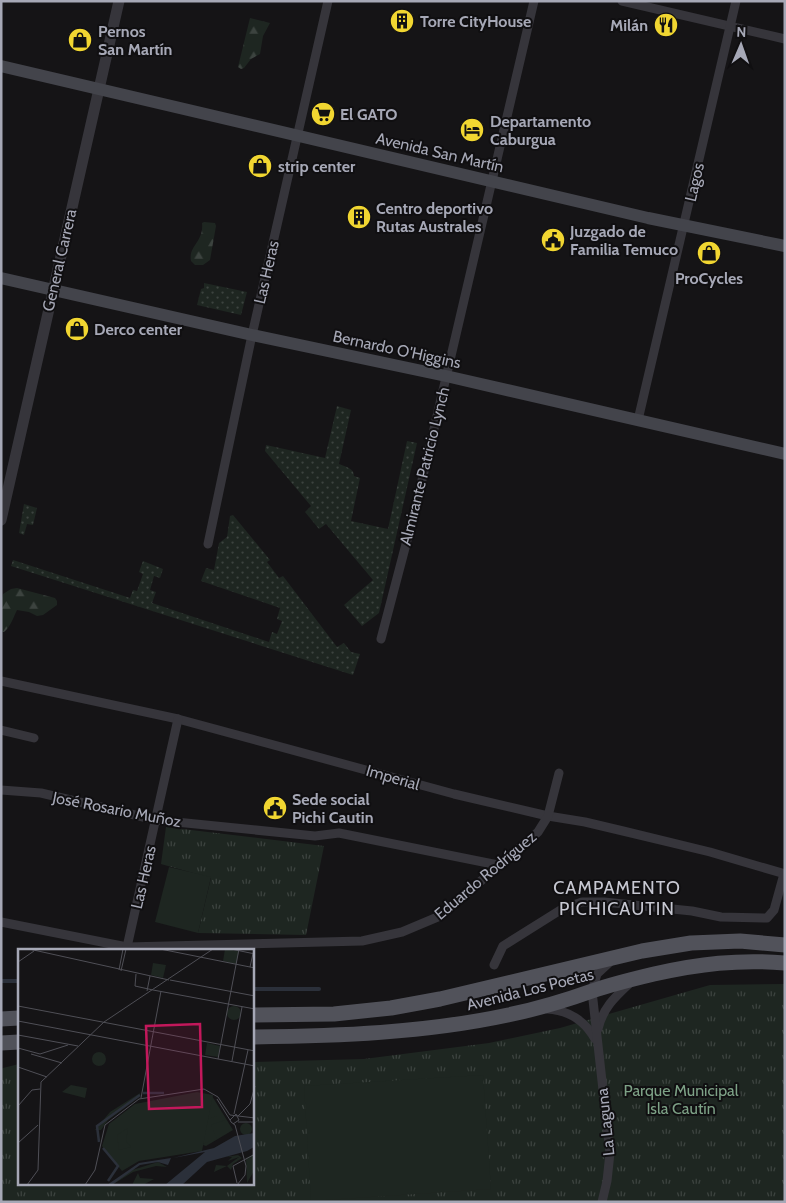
<svg xmlns="http://www.w3.org/2000/svg" width="786" height="1203" viewBox="0 0 786 1203" font-family="Cabin,sans-serif">
  <style>
    .grass { fill: url(#grass-dots) }
    .forest { fill: url(#forest-firs) }
    .park { fill: url(#park-tufts) }
    .garden { fill: #1e2621 }
    .lines { fill: none; stroke-linecap: round; stroke-linejoin: round }
    .stream { stroke: #2b303a; stroke-width: 4 }
    .minor { stroke: #36353b; stroke-width: 9 }
    .tertiary { stroke: #36353b; stroke-width: 11 }
    .secondary { stroke: #43444b; stroke-width: 12 }
    .primary { stroke: #51525a; stroke-width: 15 }
    .labels { text-anchor: middle; stroke-width: 4; stroke-linejoin: round; paint-order: stroke }
    .poi-label { font-size: 16px; font-weight: bold; fill: #a6a8b6; stroke: #100f11; text-anchor: start }
    .street-label { font-size: 16px; fill: #a6a8b6; stroke: #100f11 }
    .park-label { font-size: 16px; fill: #7da186; stroke: #100f11 }
    .neighbourhood-label { font-size: 18px; letter-spacing: 1px; fill: #c7c8d2; stroke: #100f11 }
    .inset-river { fill: none; stroke: #2b303a; stroke-width: 2.5 }
    .inset-road { fill: none; stroke: #4f4f56; stroke-width: 1 }
    .view { fill: #c2185b; fill-opacity: 0.15; stroke: #c2185b; stroke-width: 2.5 }
    .inset-edge { fill: none; stroke: #a6a8b6; stroke-width: 2.5 }
  </style>
  <defs>
    <pattern id="grass-dots" width="8" height="8" patternUnits="userSpaceOnUse" patternTransform="scale(1.25)"><rect width="8" height="8" fill="#1e2621"/><path d="M2 2h.1M6 6h.1" fill="none" stroke="#3c433f" stroke-width="1.8" stroke-linecap="round"/></pattern>
    <pattern id="forest-firs" width="22" height="20" patternUnits="userSpaceOnUse" patternTransform="scale(1.25)"><rect width="22" height="20" fill="#1e2621"/><path d="M5 1l3.5 6h-7zM16 11l3.5 6h-7z" fill="#3c433f"/></pattern>
    <pattern id="park-tufts" width="24" height="20" patternUnits="userSpaceOnUse" patternTransform="scale(1.25)"><rect width="24" height="20" fill="#1e2621"/><path d="M3 7l-1-3M5 7V3M7 7l1-3M15 17l-1-3M17 17v-4M19 17l1-3" fill="none" stroke="#3c433f"/></pattern>
  </defs>
  <rect width="100%" height="100%" fill="#151416"/>
  <g class="grass">
    <polygon points="204,283 247,292 241,315 197,305 201,289 204,288"/>
    <path d="M 337,406 L 351,410 L 339,464 C 346,467 354,468 354,476 L 360,478 L 351,521 L 388,529 L 407,441 L 417,443 L 379,613 L 362,626 L 344,605 L 373,580 L 326,524 L 319,529 L 305,512 L 311,506 L 265,451 L 266,445 L 325,458 Z"/>
    <polygon points="24,504 37,508 33,525 27,524 24,535 19,533"/>
    <polygon points="233,515 270,560 267,562 279,578 283,576 337,647 344,643 351,652 360,654 353,675 11,566 13,560 130,598 133,590 137,591 143,574 139,572 143,561 163,569 160,578 154,576 150,590 156,592 152,603 269,642 272,632 277,634 282,621 277,619 280,608 201,581 206,568 214,570 219,543 227,537 230,516"/>
  </g>
  <g class="forest">
    <polygon points="250,18 270,23 263,36 260,54 251,59 244,68 241,69 238,67"/>
    <path d="M 204,222 L 215,223 L 216,226 L 210,260 L 203,265 L 195,265 L 191,261 C 188,246 204,242 202,223 Z"/>
    <path d="M 17,588 L 55,598 L 57,601 L 57,605 L 43,615 L 37,616 L 29,612 L 17,610 C 13,618 11,626 4,632 L 1,632 L 1,602 L 3,594 L 11,589 Z"/>
  </g>
  <g class="park">
    <polygon points="166,827 324,846 306,935 198,933 211,878 161,864"/>
    <polygon points="785,984 785,1202 1,1202 1,1069 3,1068 19,1064 19,1184 252,1184 253,1062 364,1059 489,1043 560,1028 710,985"/>
  </g>
  <g class="garden">
    <polygon points="169,867 211,877 198,933 155,922"/>
    <polygon points="483,1075 491,1189 311,1201 304,1086"/>
  </g>
  <g class="lines">
    <g class="stream">
      <polyline points="1,981 19,981"/>
      <polyline points="252,989 319,989"/>
    </g>
    <g class="minor">
      <polyline points="622,1 785,39"/>
      <polyline points="638,420 736,1"/>
      <polyline points="208,544 252,335 328,1"/>
      <polyline points="381,639 415,510 534,1"/>
      <polyline points="1,681 178,719 454,794 548,816 585,822 623,831 710,852 785,874"/>
      <polyline points="1,730 34,738"/>
      <polyline points="1,790 41,793 156,820 315,836 339,833 498,865"/>
      <polyline points="1,922 127,947 362,941 402,932 440,916 538,832 548,816 559,773"/>
      <polyline points="127,947 178,719"/>
      <polyline points="494,965 503,946 562,909 582,902 604,902 692,911 721,917 767,918 774,910 784,874"/>
      <path d="M 547,1009 C 568,1010 585,1021 595,1039"/>
      <path d="M 598,1029 C 603,1007 616,996 632,981"/>
      <polyline points="602,1202 607,1181 610,1153 592,991 597,974 611,961"/>
    </g>
    <polyline class="tertiary" points="1,520 119,1"/>
    <g class="secondary">
      <polyline points="1,66 648,218 785,246"/>
      <polyline points="1,278 252,335 446,376 785,454"/>
    </g>
    <g class="primary">
      <polyline points="252,1015 334,1014 391,1008 440,999 642,951 691,943 740,941 785,945"/>
      <polyline points="1,1019 19,1018"/>
      <path d="M 252,1037 C 338,1036 424,1033 508,1015 C 537,1009 564,1001 592,991 C 612,984 633,979 654,974 C 699,964 738,959 785,963"/>
      <polyline points="1,1043 19,1042"/>
    </g>
  </g>
  <defs>
    <g id="building-disc" transform="scale(1.25)"><circle r="9.5" fill="#f1d631" stroke="#100f11"/><path d="M-4-6H4V6H1V3H-1V6H-4ZM-2.5-4.3h1.7v1.8h-1.7ZM.8-4.3h1.7v1.8H.8ZM-2.5-1h1.7V.8h-1.7ZM.8-1h1.7V.8H.8Z" fill="#111"/></g>
    <g id="restaurant-disc" transform="scale(1.25)"><circle r="9.5" fill="#f1d631" stroke="#100f11"/><path d="M-5-6h1v4h1v-4h1v4h1v-4h1v5L-1.5 .5V6h-2V.5L-5-1ZM5-6V6H3V1.5H1.5Q1.5-4 5-6Z" fill="#111"/></g>
    <g id="shop-disc" transform="scale(1.25)"><circle r="9.5" fill="#f1d631" stroke="#100f11"/><path d="M-5-2.5h2.3a2.7 3.5 0 0 1 5.4 0H5L5.5 6h-11ZM-1.5-2.5h3a1.5 2.3 0 0 0-3 0Z" fill="#111"/></g>
    <g id="supermarket-disc" transform="scale(1.25)"><circle r="9.5" fill="#f1d631" stroke="#100f11"/><path d="M-6-5.5h2.5l.6 2H6L4.5 2H-2.5L-4.4-4H-6ZM-1.5 3.2a1.3 1.3 0 1 0 .1 0ZM3 3.2a1.3 1.3 0 1 0 .1 0Z" fill="#111"/></g>
    <g id="hotel-disc" transform="scale(1.25)"><circle r="9.5" fill="#f1d631" stroke="#100f11"/><path d="M-6-4.5h1.5V1H6V5H4.5V3h-9V5H-6ZM-4 0a1.8 1.8 0 1 1 3.6 0ZM.5 0V-2.5h3Q6-2.5 6 0Z" fill="#111"/></g>
    <g id="civic-disc" transform="scale(1.25)"><circle r="9.5" fill="#f1d631" stroke="#100f11"/><path d="M-.6-6.5H3V-4.5H.6V-3L4-1V1h2V6H-6V1h2V-1L-.6-3ZM-1.2 2.5V6h2.4V2.5Z" fill="#111"/></g>
  </defs>
  <g fill-rule="evenodd">
    <use href="#building-disc" x="402" y="21"/>
    <use href="#restaurant-disc" x="666" y="25"/>
    <use href="#shop-disc" x="80" y="40"/>
    <use href="#supermarket-disc" x="323" y="114"/>
    <use href="#hotel-disc" x="472" y="130"/>
    <use href="#shop-disc" x="260" y="166"/>
    <use href="#building-disc" x="359" y="217"/>
    <use href="#civic-disc" x="553" y="240"/>
    <use href="#shop-disc" x="709" y="253"/>
    <use href="#shop-disc" x="77" y="329"/>
    <use href="#civic-disc" x="275" y="808"/>
  </g>
  <g class="labels">
    <g class="poi-label">
      <text x="420" y="27">Torre CityHouse</text>
      <text x="648" y="31" text-anchor="end">Milán</text>
      <text x="98" y="37">Pernos<tspan x="98" dy="18">San Martín</tspan></text>
      <text x="340" y="120">El GATO</text>
      <text x="490" y="127">Departamento<tspan x="490" dy="18">Caburgua</tspan></text>
      <text x="278" y="172">strip center</text>
      <text x="376" y="214">Centro deportivo<tspan x="376" dy="18">Rutas Australes</tspan></text>
      <text x="570" y="237">Juzgado de<tspan x="570" dy="18">Familia Temuco</tspan></text>
      <text x="709" y="284" text-anchor="middle">ProCycles</text>
      <text x="94" y="335">Derco center</text>
      <text x="292" y="805">Sede social<tspan x="292" dy="18">Pichi Cautin</tspan></text>
    </g>
    <g class="street-label">
      <text transform="translate(440 152) rotate(13)" y="6">Avenida San Martín</text>
      <text transform="translate(694 182) rotate(-77)" y="6">Lagos</text>
      <text transform="translate(59 260) rotate(-77)" y="6">General Carrera</text>
      <text transform="translate(266 272) rotate(-77)" y="6">Las Heras</text>
      <text transform="translate(397 349) rotate(12)" y="6">Bernardo O'Higgins</text>
      <text transform="translate(424 466) rotate(-76)" y="6">Almirante Patricio Lynch</text>
      <text transform="translate(393 777) rotate(16)" y="6">Imperial</text>
      <text transform="translate(117 809) rotate(11)" y="6">José Rosario Muñoz</text>
      <text transform="translate(485 875) rotate(-40)" y="6">Eduardo Rodríguez</text>
      <text transform="translate(143 877) rotate(-77)" y="6">Las Heras</text>
      <text transform="translate(530 989) rotate(-14)" y="6">Avenida Los Poetas</text>
      <text transform="translate(605 1122) rotate(-96)" y="6">La Laguna</text>
    </g>
    <g class="park-label">
      <text x="681" y="1096">Parque Municipal<tspan x="681" dy="18">Isla Cautín</tspan></text>
    </g>
    <g class="neighbourhood-label">
      <text x="617" y="894">CAMPAMENTO<tspan x="617" dy="21">PICHICAUTIN</tspan></text>
    </g>
  </g>
  <g transform="translate(18 949)">
    <rect width="236" height="236" fill="#151416"/>
    <path d="M 122,144 L 121,148 L 90,171 L 83,181 L 77,181 L 92,163 ZM 194,147 L 215,181 L 188,197 L 185,196 ZM222 180a6 6 0 1 1 12 0a6 6 0 1 1-12 0Z" fill="#1e2621"/>
    <path d="M 199,167 L 207,171 L 193,176 L 199,190 L 184,195 L 190,170 ZM 220,206 L 224,209 L 215,215 L 213,221 L 209,217 L 196,223 L 198,216 L 209,217 L 221,208 L 210,212 L 214,208 L 208,208 ZM 140,213 L 149,218 L 138,217 L 115,223 L 94,236 L 111,222 ZM 120,224 L 122,229 L 136,230 L 125,236 L 114,236 Z" fill="#1e2621"/>
    <path d="M 207,0 L 221,2 L 218,15 L 205,12 ZM 135,14 L 148,16 L 145,29 L 133,26 ZM209 64a7 7 0 1 1 14 0a7 7 0 1 1-14 0ZM 189,94 L 202,97 L 200,108 L 187,106 ZM74 110a7 7 0 1 1 14 0a7 7 0 1 1-14 0ZM 53,136 L 69,139 L 67,149 L 44,143 ZM 179,143 L 195,146 L 184,202 L 121,212 L 104,222 L 84,197 L 91,175 L 117,155 ZM 236,205 L 236,222 L 229,234 L 228,209 Z" fill="#1e2621"/>
    <path d="M 110,179 L 108,192 L 113,198 L 101,201 L 99,186 Z" fill="#1e2621"/>
    <path d="M 236,184 L 236,198 L 229,202 L 189,213 L 164,236 L 147,236 L 187,203 L 155,209 L 196,199 L 217,187 ZM 153,209 L 150,216 L 140,213 L 122,216 L 94,236 L 89,236 L 121,214 Z" fill="#2b303a"/>
    <path class="inset-river" d="M 125,144 L 146,144M 81,193 L 79,177 L 122,146M 85,199 L 100,217 L 90,232"/>
    <path class="inset-road" d="M 11,0 L 151,31M 142,0 L 237,19M 213,0 L 237,5M 0,13 L 16,2M 232,18 L 236,0M 101,21 L 105,0M 103,22 L 108,0M 118,25 L 117,37 L 135,41M 152,31 L 237,47M 135,41 L 237,60M 129,42 L 132,27M 0,57 L 237,102M 0,72 L 237,117M 0,86 L 60,97M 0,99 L 22,105 L 50,96M 13,105 L 44,114M 200,110 L 221,0M 214,112 L 224,58M 0,118 L 29,128M 123,149 L 143,42M 199,150 L 212,171M 0,157 L 14,141 L 22,140M 216,165 L 230,101M 220,167 L 232,155 L 237,137M 220,173 L 237,173M 215,175 L 221,171 L 218,165 L 212,171 L 213,173 L 217,176 L 228,217 L 227,226 L 219,236M 0,194 L 20,176M 219,234 L 215,217 L 237,205M 9,236 L 20,221 L 23,133 L 86,73 L 195,0M 67,236 L 77,221 L 87,176 L 121,150 L 186,140 L 200,148 L 212,166 L 237,169"/>
    <path class="view" d="M 182,75 L 184,158 L 131,160 L 128,77 Z"/>
    <rect width="236" height="236" class="inset-edge"/>
  </g>
  <rect width="786" height="1203" fill="none" stroke="#a6a8b6" stroke-width="5"/>
  <g transform="translate(741 45) rotate(2)" stroke="#100f11" stroke-width="4" paint-order="stroke">
  <path d="M0-4L9 19L0 12L-9 19Z" fill="#a6a8b6"/>
  <text y="-8" font-size="14" font-weight="bold" text-anchor="middle" fill="#a6a8b6">N</text>
  </g>
</svg>
